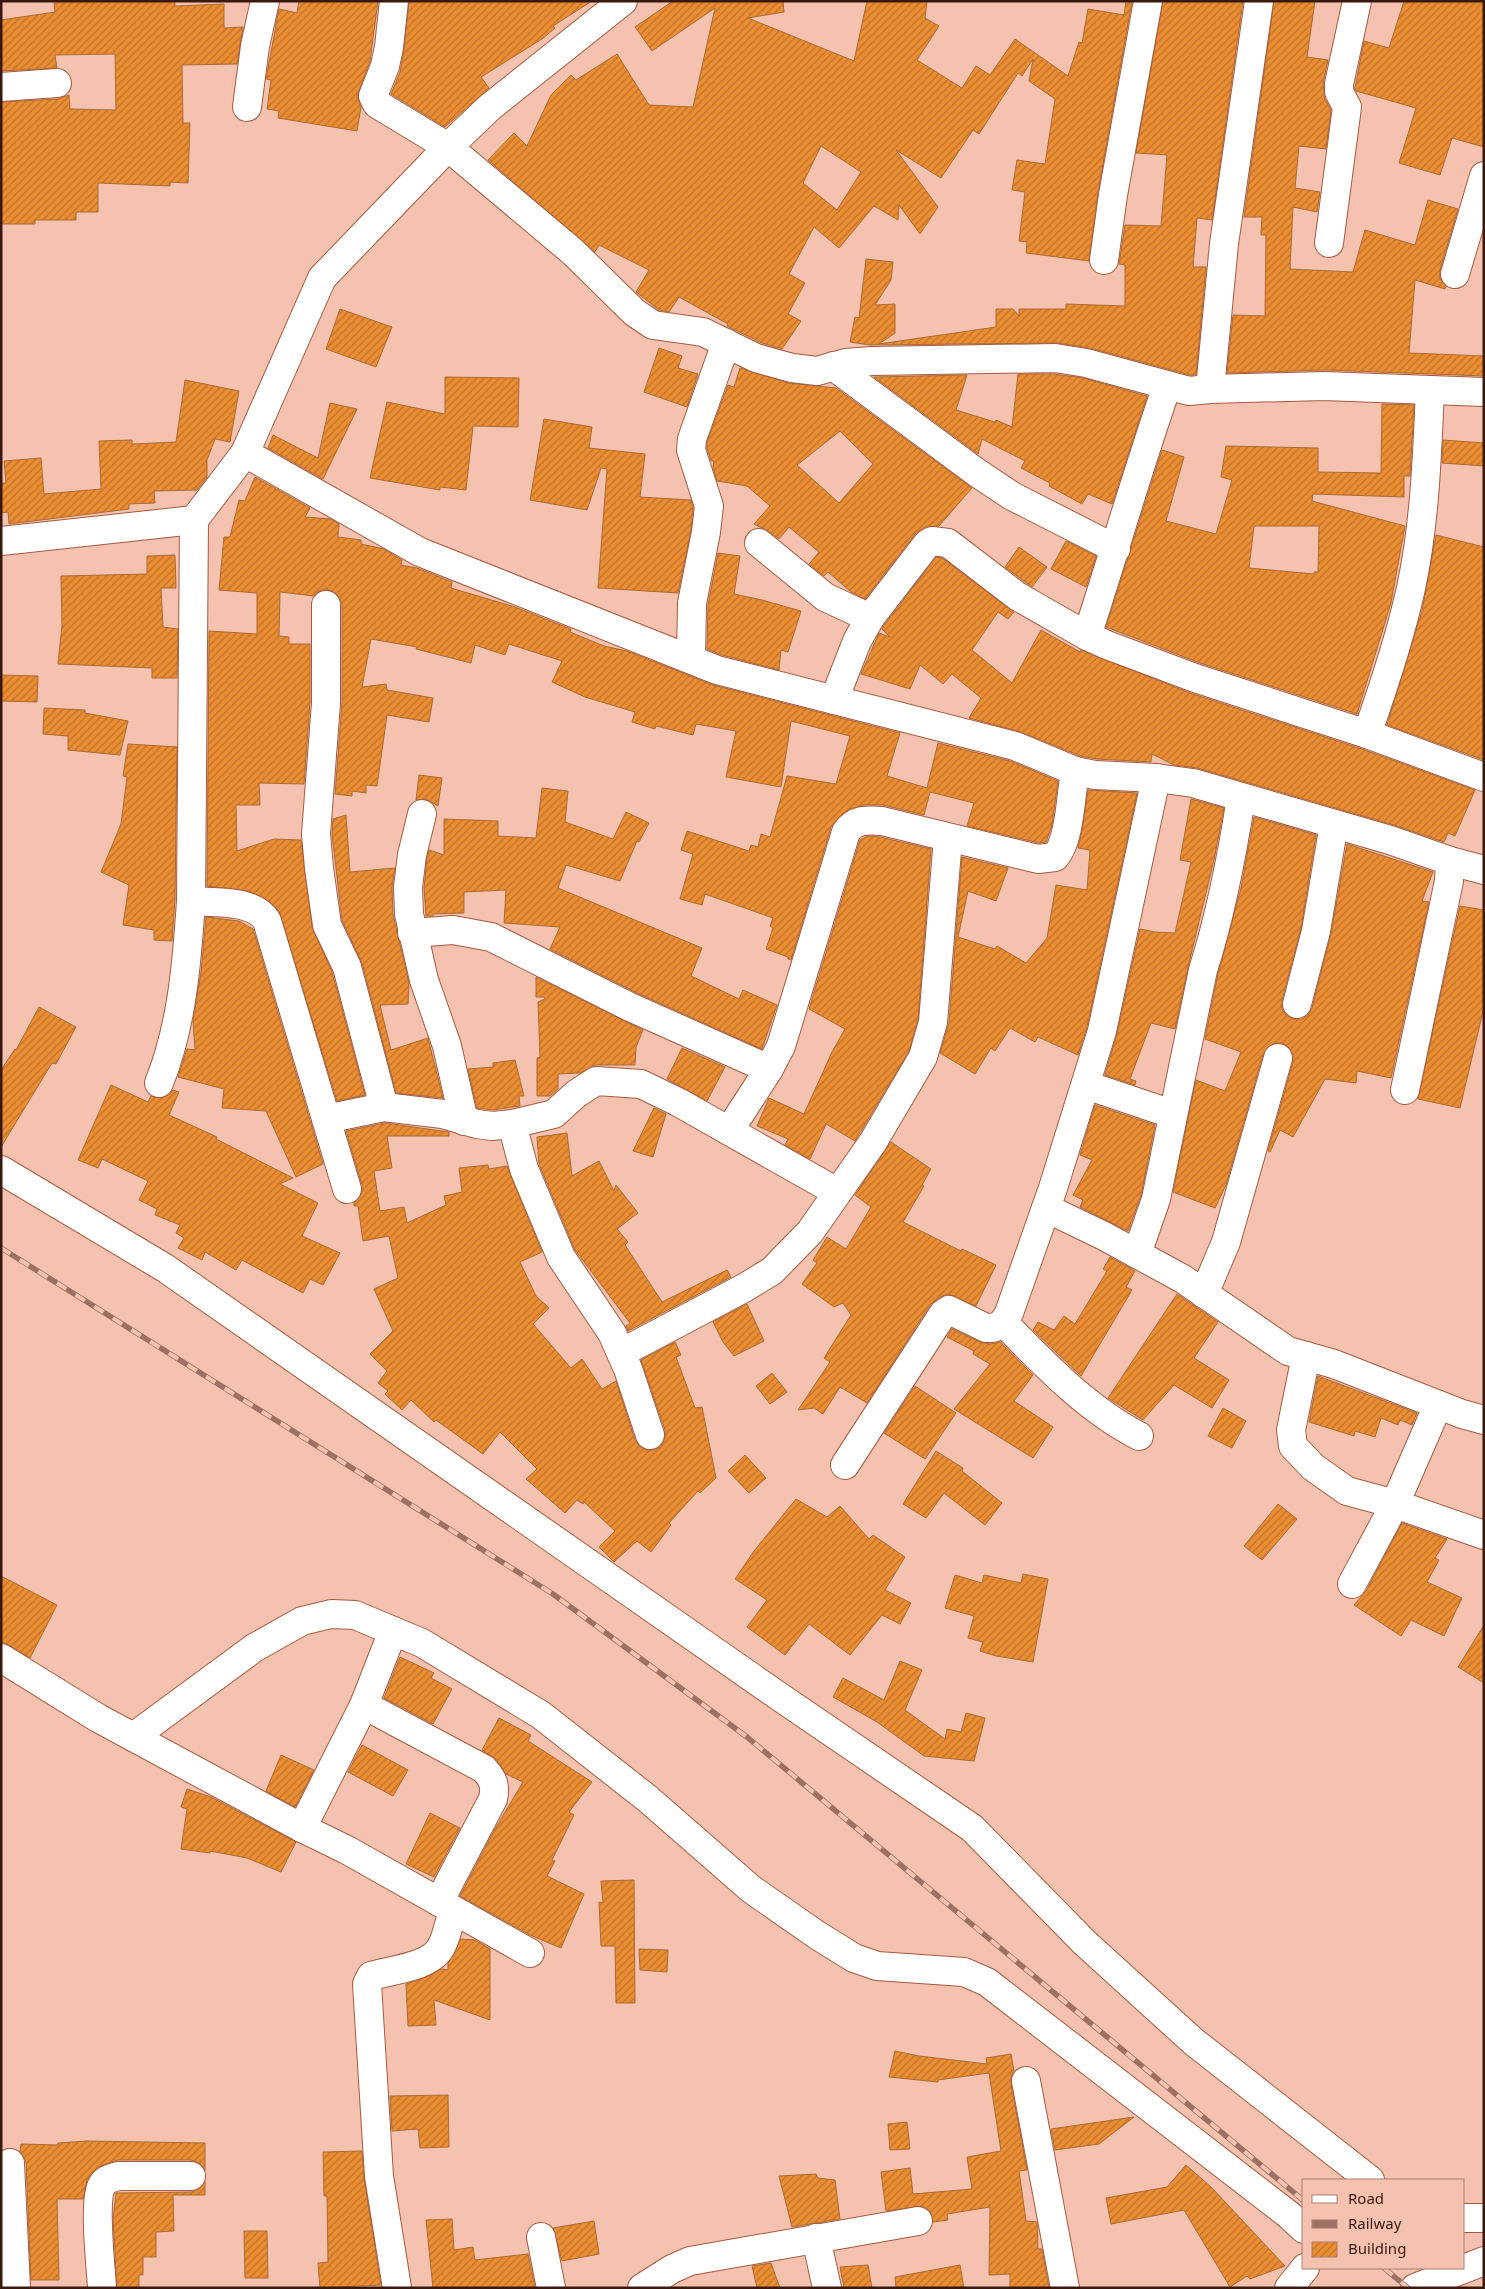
<svg xmlns="http://www.w3.org/2000/svg" width="1485" height="2289" viewBox="0 0 1485 2289" font-family="'Noto Sans',sans-serif">
  <style>
    .building { fill: url(#building-hatch); stroke: #ab6b33; fill-rule: evenodd }
    .lines { fill: none; stroke-linecap: round; stroke-linejoin: round }
    .minor-casing { stroke: #a75a3f; stroke-width: 30 }
    .minor { stroke: #fff; stroke-width: 28 }
    .rail-casing { stroke: #9c7162; stroke-width: 5.5 }
    .rail { stroke: #f6c2b0; stroke-width: 4; stroke-dasharray: 11; stroke-linecap: butt }
  </style>
  <defs>
    <pattern id="building-hatch" width="6" height="6" patternUnits="userSpaceOnUse" patternTransform="scale(1.25)"><rect width="6" height="6" fill="#eb8d33"/><path d="M-1 1l2-2M0 6l6-6M5 7l2-2" fill="none" stroke="#bf722a"/></pattern>
  </defs>
  <rect width="100%" height="100%" fill="#f6c2b0"/>
  <g class="building">
    <polygon points="54,1 175,1 175,6 224,4 224,28 243,27 237,64 182,65 183,123 190,123 188,183 170,182 170,186 98,183 98,212 76,212 76,220 35,220 35,224 1,224 1,102 58,99 69,95 70,109 116,110 115,54 55,55 57,68 1,71 1,20 55,12"/>
    <polygon points="299,1 378,1 370,61 357,96 361,107 357,131 278,118 279,111 267,109 271,80 266,79 279,9 297,13"/>
    <polygon points="409,1 592,1 553,26 555,28 542,39 481,77 489,88 445,127 391,94 400,72 404,50"/>
    <path d="M 673,1 L 783,1 L 784,12 L 748,18 L 854,61 L 867,1 L 927,1 L 925,18 L 939,26 L 917,60 L 962,88 L 976,66 L 990,75 L 1015,39 L 1068,76 L 1079,42 L 1082,43 L 1088,9 L 1124,15 L 1126,1 L 1132,1 L 1098,192 L 1089,261 L 1026,253 L 1027,242 L 1019,241 L 1025,192 L 1012,190 L 1017,160 L 1045,164 L 1055,99 L 1029,81 L 1033,59 L 1022,76 L 1018,73 L 979,134 L 973,130 L 941,178 L 896,150 L 938,207 L 920,234 L 899,205 L 898,220 L 874,206 L 839,248 L 814,227 L 789,274 L 805,283 L 788,314 L 801,321 L 782,349 L 762,343 L 727,326 L 728,324 L 679,297 L 669,312 L 659,310 L 636,292 L 649,270 L 599,245 L 595,252 L 488,160 L 514,133 L 527,146 L 551,95 L 571,75 L 576,80 L 617,54 L 649,105 L 693,107 L 715,8 L 652,51 L 635,27 ZM 821,146 L 861,172 L 837,210 L 803,183 Z"/>
    <polygon points="1163,1 1243,1 1212,220 1197,218 1193,267 1206,267 1196,375 1190,375 1090,348 1057,343 870,345 850,342 855,317 859,318 866,259 893,262 891,280 875,305 895,304 895,333 879,344 996,327 996,309 1013,309 1019,316 1019,309 1066,309 1066,304 1125,306 1125,265 1119,264 1125,225 1161,226 1167,155 1136,153"/>
    <polygon points="1274,1 1315,1 1307,57 1328,60 1323,84 1325,99 1331,110 1326,149 1299,146 1295,188 1320,192 1317,212 1293,207 1290,269 1353,272 1365,230 1415,245 1428,200 1458,209 1440,270 1440,278 1446,286 1445,289 1415,280 1409,353 1484,356 1484,376 1325,370 1227,373 1233,315 1265,316 1266,235 1261,235 1262,217 1244,217"/>
    <polygon points="1404,1 1484,1 1484,147 1452,138 1440,175 1399,163 1416,108 1356,91 1355,88 1364,41 1389,48"/>
    <polygon points="340,309 392,327 376,367 326,349"/>
    <polygon points="659,348 682,356 678,368 698,374 687,407 644,392"/>
    <path d="M 740,368 L 788,383 L 836,388 L 972,488 L 939,526 L 925,527 L 915,534 L 865,599 L 851,592 L 828,572 L 824,576 L 809,564 L 819,552 L 789,527 L 779,539 L 768,531 L 754,524 L 770,506 L 747,486 L 717,481 L 713,467 L 714,461 L 711,461 L 707,448 L 707,442 L 728,385 L 734,387 ZM 840,431 L 873,464 L 839,503 L 797,465 Z"/>
    <polygon points="1018,374 1054,374 1083,378 1147,396 1112,504 1088,494 1082,504 1049,486 1050,483 1021,468 1025,461 982,439 978,454 874,377 967,375 956,410 995,422 996,420 1012,427"/>
    <polygon points="445,377 519,378 518,427 473,426 466,490 440,487 440,490 370,478 387,402 445,414"/>
    <polygon points="185,380 239,391 230,442 215,439 207,460 207,477 197,490 154,491 155,503 129,504 129,509 9,524 8,512 1,513 1,483 6,483 4,461 41,458 44,494 101,489 99,441 132,440 132,444 176,442"/>
    <polygon points="330,403 357,409 323,479 268,448 273,435 318,458"/>
    <path d="M 1382,404 L 1414,405 L 1410,476 L 1404,476 L 1404,497 L 1313,494 L 1312,501 L 1405,526 L 1391,603 L 1357,714 L 1200,663 L 1106,627 L 1162,450 L 1184,457 L 1166,521 L 1216,534 L 1232,480 L 1221,477 L 1226,446 L 1318,448 L 1318,472 L 1381,473 ZM 1254,526 L 1319,526 L 1318,572 L 1314,572 L 1314,574 L 1249,568 Z"/>
    <polygon points="544,419 592,427 589,448 645,454 640,497 691,500 693,508 691,530 678,593 598,588 607,469 601,468 587,510 530,500"/>
    <polygon points="1443,440 1484,443 1484,466 1442,463"/>
    <polygon points="255,477 310,508 305,517 331,519 339,524 338,537 361,540 361,544 384,549 402,560 401,565 417,568 452,582 451,588 515,607 571,629 570,632 604,646 627,651 713,685 900,733 887,776 927,788 938,743 1010,761 1058,781 1052,825 1046,842 1039,843 967,826 974,803 930,792 924,815 883,805 864,805 850,809 840,816 831,827 791,960 788,959 788,957 766,949 773,928 770,926 773,918 705,894 702,905 680,899 693,854 681,850 687,831 749,851 751,845 758,847 761,834 770,837 787,776 836,784 850,736 791,721 781,787 726,777 736,731 696,724 693,735 656,726 655,729 632,722 635,712 585,697 552,682 562,661 509,644 505,655 475,645 471,663 416,649 417,647 371,639 362,687 386,684 387,690 433,698 429,722 387,715 377,786 366,785 366,793 352,791 352,796 335,794 342,703 342,605 340,598 334,592 326,589 319,591 314,596 280,592 279,636 289,637 289,644 310,644 310,702 304,784 259,783 260,805 236,805 237,851 274,839 301,840 312,927 332,972 365,1095 337,1101 279,911 269,901 248,891 207,886 209,631 257,634 257,593 219,590 224,537 230,537 239,500 245,501"/>
    <polygon points="1436,535 1484,547 1484,760 1387,725 1422,611"/>
    <polygon points="1066,541 1096,556 1086,587 1051,569"/>
    <polygon points="1019,547 1047,567 1032,587 1005,567"/>
    <polygon points="718,553 740,556 734,594 762,600 801,611 788,652 781,650 779,670 722,655 707,649 708,605"/>
    <polygon points="175,555 176,588 161,588 163,627 178,629 177,678 152,678 152,668 58,664 62,625 61,576 147,574 147,556"/>
    <polygon points="936,557 942,558 1014,612 1008,619 998,612 972,650 1012,683 1041,630 1080,652 1081,650 1190,693 1362,749 1475,790 1455,836 1448,833 1444,842 1394,825 1197,768 1174,765 1152,754 1151,762 1097,759 1080,756 1021,732 969,718 981,698 952,674 943,684 920,665 910,689 861,674 879,633 890,637 882,629 883,627"/>
    <polygon points="1,675 38,676 37,702 1,701"/>
    <polygon points="44,708 85,710 85,713 128,721 120,755 68,750 68,736 43,734"/>
    <polygon points="128,744 177,747 175,900 172,941 154,940 154,930 123,925 129,885 101,872 121,824 127,777 123,776"/>
    <polygon points="419,775 442,778 438,806 426,799 416,800"/>
    <polygon points="542,788 568,791 565,822 613,839 626,812 649,823 639,842 637,841 620,881 566,865 558,888 702,948 691,976 739,999 743,990 777,1005 762,1049 637,993 550,949 560,927 504,923 506,890 464,892 464,913 433,914 433,916 426,916 424,888 427,858 429,850 444,855 444,819 498,821 498,836 536,838"/>
    <polygon points="1088,790 1137,793 1087,1027 1078,1055 1038,1037 1035,1042 1010,1028 995,1051 991,1048 975,1074 940,1053 949,1023 962,857 1008,868 996,901 968,891 958,937 995,949 997,946 1026,963 1047,938 1056,885 1087,890 1090,850 1078,848 1082,831"/>
    <polygon points="1191,799 1224,808 1214,860 1188,967 1175,1029 1151,1023 1130,1079 1136,1081 1135,1085 1105,1075 1117,1034 1140,929 1155,932 1175,933 1191,862 1180,860"/>
    <polygon points="346,815 350,872 395,868 392,887 393,915 409,983 408,1004 380,1005 391,1050 428,1038 443,1098 396,1093 362,963 342,920 332,834 333,819"/>
    <polygon points="1254,817 1316,835 1301,928 1282,1000 1282,1009 1286,1015 1293,1019 1302,1019 1308,1015 1312,1008 1331,934 1347,844 1433,872 1422,901 1429,902 1391,1078 1357,1071 1356,1083 1325,1079 1293,1137 1280,1130 1270,1152 1268,1151 1293,1062 1293,1055 1289,1048 1283,1043 1275,1043 1268,1047 1263,1054 1226,1185 1215,1208 1173,1192 1196,1080 1225,1091 1241,1052 1205,1039 1218,974 1241,888"/>
    <polygon points="868,836 880,837 931,849 918,1019 909,1051 855,1141 826,1124 810,1159 785,1145 788,1139 757,1126 769,1098 804,1114 832,1052 845,1029 809,1009 860,840"/>
    <polygon points="1460,906 1484,910 1484,1007 1460,1108 1418,1099"/>
    <polygon points="206,917 239,921 253,929 323,1164 296,1177 266,1111 222,1108 224,1089 178,1077 187,1049 195,1050 193,1021 201,972"/>
    <polygon points="536,977 643,1030 636,1047 635,1065 596,1065 580,1073 558,1074 558,1089 550,1096 537,1096 537,1058 540,1057 538,1002 545,999 544,997 536,997"/>
    <polygon points="39,1007 76,1027 56,1064 52,1063 1,1147 1,1070 15,1049 16,1050"/>
    <polygon points="682,1048 725,1067 707,1101 667,1079"/>
    <polygon points="515,1060 524,1096 519,1096 520,1106 492,1110 477,1108 468,1069 493,1067 493,1063"/>
    <polygon points="111,1085 148,1102 151,1096 161,1098 169,1095 173,1090 179,1092 169,1115 217,1137 216,1139 293,1178 280,1184 318,1203 302,1236 340,1253 323,1285 310,1279 303,1293 242,1260 236,1270 205,1252 202,1260 178,1248 184,1238 176,1233 180,1225 155,1215 157,1209 139,1200 148,1181 102,1159 98,1168 78,1160"/>
    <polygon points="1095,1105 1155,1125 1141,1195 1128,1231 1080,1207 1083,1200 1073,1195 1092,1160 1080,1155"/>
    <polygon points="654,1108 666,1114 653,1157 633,1151"/>
    <polygon points="385,1123 449,1132 449,1136 387,1136 392,1168 374,1171 380,1211 404,1207 407,1223 446,1205 444,1196 462,1192 459,1168 488,1165 489,1169 507,1166 542,1252 520,1262 536,1296 549,1308 533,1324 571,1368 582,1359 602,1389 616,1381 635,1440 639,1446 646,1450 654,1450 661,1446 665,1438 665,1430 641,1360 675,1342 681,1355 676,1357 695,1408 702,1407 716,1478 700,1493 698,1491 669,1523 671,1525 651,1552 637,1541 614,1562 599,1547 615,1531 584,1502 583,1504 577,1500 565,1513 526,1479 537,1469 500,1432 483,1454 436,1420 434,1422 411,1400 402,1410 385,1394 388,1391 378,1383 387,1371 370,1354 393,1331 374,1289 398,1278 389,1236 363,1241 358,1206 354,1206 354,1203 362,1193 362,1185 346,1131"/>
    <polygon points="567,1133 572,1176 599,1161 614,1191 616,1185 638,1213 617,1229 628,1242 625,1245 662,1302 727,1270 731,1277 628,1331 626,1326 630,1323 575,1250 539,1164 537,1137"/>
    <polygon points="891,1142 931,1169 922,1185 924,1186 903,1222 961,1251 962,1249 996,1265 976,1306 948,1294 940,1297 930,1305 867,1403 840,1387 823,1414 814,1408 798,1410 830,1362 824,1358 851,1315 843,1303 834,1307 802,1284 817,1263 813,1260 827,1237 846,1249 871,1207 855,1195"/>
    <polygon points="1110,1257 1135,1271 1126,1287 1132,1290 1081,1376 1033,1330 1038,1322 1054,1330 1064,1316 1075,1324 1107,1271 1103,1269"/>
    <polygon points="1177,1294 1218,1322 1194,1358 1229,1380 1212,1408 1174,1385 1143,1420 1108,1398"/>
    <polygon points="747,1304 764,1341 734,1356 723,1342 713,1322"/>
    <polygon points="952,1329 980,1342 990,1344 1000,1342 1033,1375 1014,1401 1053,1427 1033,1458 954,1409 990,1364 973,1354 974,1351 947,1337"/>
    <polygon points="772,1373 787,1392 770,1404 756,1386"/>
    <polygon points="1318,1376 1417,1413 1412,1425 1400,1420 1398,1425 1381,1418 1375,1437 1355,1431 1354,1436 1309,1422"/>
    <polygon points="915,1386 956,1413 925,1459 884,1433"/>
    <polygon points="1223,1408 1246,1421 1232,1448 1208,1436"/>
    <polygon points="936,1451 963,1468 962,1471 1002,1503 985,1525 944,1493 926,1518 903,1504"/>
    <polygon points="745,1455 766,1478 749,1493 728,1471"/>
    <polygon points="796,1499 827,1517 840,1506 869,1539 873,1535 905,1557 885,1590 911,1603 900,1624 882,1615 850,1655 809,1624 785,1655 747,1627 767,1600 735,1579 754,1551"/>
    <polygon points="1278,1504 1297,1519 1262,1560 1244,1546"/>
    <polygon points="1402,1523 1447,1539 1435,1558 1439,1560 1427,1582 1462,1598 1444,1636 1411,1620 1401,1636 1354,1605 1366,1591"/>
    <polygon points="1023,1574 1048,1579 1033,1662 996,1656 980,1651 983,1642 968,1638 974,1616 945,1608 955,1575 982,1583 984,1575 1021,1583"/>
    <polygon points="1,1576 57,1605 30,1658 9,1645 1,1642"/>
    <polygon points="1484,1625 1484,1683 1458,1667"/>
    <polygon points="400,1657 434,1673 431,1678 452,1689 433,1724 384,1698"/>
    <polygon points="900,1661 922,1670 905,1710 945,1739 947,1729 961,1732 966,1713 985,1718 974,1761 924,1756 877,1722 833,1697 843,1678 884,1700"/>
    <polygon points="499,1718 531,1735 528,1741 592,1782 569,1812 574,1815 552,1860 555,1861 547,1876 584,1894 561,1948 530,1935 460,1896 495,1829 523,1782 506,1774 496,1759 482,1750"/>
    <polygon points="362,1745 408,1770 393,1796 348,1772"/>
    <polygon points="281,1755 314,1770 295,1807 266,1791"/>
    <polygon points="187,1789 211,1797 296,1842 281,1872 247,1858 210,1851 210,1853 181,1849 187,1809 181,1807"/>
    <polygon points="430,1813 460,1828 434,1877 406,1864"/>
    <polygon points="634,1880 635,2003 616,2003 615,1946 601,1946 599,1902 603,1903 601,1881"/>
    <polygon points="461,1939 475,1940 490,1949 490,2020 434,2000 436,2025 408,2026 406,1984 426,1977 442,1969 448,1970 448,1963"/>
    <polygon points="639,1949 668,1950 667,1972 640,1970"/>
    <polygon points="895,2051 919,2056 987,2064 986,2058 1011,2054 1014,2071 1011,2076 1011,2084 1027,2170 1019,2171 1026,2221 1037,2222 1038,2249 1042,2249 1049,2288 1010,2288 1010,2274 989,2275 990,2207 947,2214 948,2220 933,2222 930,2211 923,2206 886,2211 881,2172 910,2168 913,2194 972,2189 967,2157 1001,2151 989,2073 938,2080 938,2082 889,2077"/>
    <polygon points="448,2095 449,2147 420,2148 418,2129 392,2131 390,2096"/>
    <polygon points="1134,2117 1099,2144 1055,2150 1051,2129"/>
    <polygon points="907,2122 910,2149 890,2150 888,2124"/>
    <polygon points="87,2141 205,2143 205,2171 199,2163 191,2160 118,2160 98,2167 87,2180 83,2199 57,2199 59,2280 31,2280 26,2162 20,2152 21,2144 58,2145 58,2143"/>
    <polygon points="362,2151 364,2178 381,2285 320,2288 318,2263 328,2262 327,2196 324,2196 323,2152"/>
    <polygon points="1186,2165 1211,2187 1285,2266 1250,2279 1247,2276 1230,2287 1184,2210 1111,2224 1106,2198 1167,2187"/>
    <polygon points="816,2174 818,2178 835,2180 840,2219 792,2227 779,2176"/>
    <polygon points="205,2181 205,2195 173,2195 174,2231 156,2232 156,2257 143,2257 143,2275 139,2275 139,2288 117,2288 113,2219 116,2193 191,2192 199,2189"/>
    <polygon points="452,2219 454,2250 473,2247 475,2260 528,2254 535,2288 433,2288 426,2220"/>
    <polygon points="594,2221 599,2254 562,2261 553,2228"/>
    <polygon points="244,2231 267,2231 268,2278 245,2278"/>
    <polygon points="771,2263 780,2288 757,2288 752,2266"/>
    <polygon points="868,2265 872,2288 844,2288 840,2267"/>
    <polygon points="960,2265 964,2288 896,2288 895,2277"/>
  </g>
  <g class="lines">
    <g class="minor-casing">
      <g id="minor">
        <polyline points="394,1 389,47 385,66 373,96 377,104 448,147 573,252 634,312 653,325 703,332 756,358 792,368 817,371 846,363 872,361 1055,358 1086,363 1189,391 1210,389"/>
        <polyline points="1259,1 1224,244 1210,389 1324,386 1484,392"/>
        <polyline points="1,87 57,83"/>
        <polyline points="247,107 255,46 265,1"/>
        <polyline points="1329,243 1347,107 1339,92 1339,84 1357,1"/>
        <polyline points="1104,260 1113,195 1148,1"/>
        <polyline points="1455,274 1484,176"/>
        <polyline points="833,366 976,472 1012,496 1116,549"/>
        <polyline points="245,453 420,552 717,670 1015,746 1075,771 1095,775 1156,778 1193,783 1390,840 1450,861 1449,881 1405,1090"/>
        <polyline points="1,541 194,520 245,453 322,278 448,147 490,107 623,1"/>
        <polyline points="759,543 825,597 870,618"/>
        <polyline points="326,605 326,703 316,834 319,868 327,925 347,967 384,1107"/>
        <path d="M 1087,636 C 1114,553 1138,469 1167,386"/>
        <polyline points="691,659 692,603 706,532 709,506 691,450 692,439 726,343"/>
        <polyline points="834,700 857,641 870,618 927,544 932,541 948,543 1017,596 1087,636 1107,645 1195,678 1367,734 1484,777"/>
        <path d="M 1367,734 C 1384,686 1400,638 1411,588 C 1425,523 1427,456 1430,390"/>
        <polyline points="422,814 412,855 408,887 409,914 424,980 447,1046 464,1121"/>
        <polyline points="1450,861 1484,870"/>
        <path d="M 191,901 C 214,903 254,899 267,921 L 347,1189"/>
        <polyline points="412,933 453,930 491,937 630,1007 769,1069"/>
        <polyline points="1297,1004 1316,931 1334,824"/>
        <path d="M 159,1083 C 182,1026 187,962 191,901 L 194,520"/>
        <polyline points="1086,1085 1172,1114"/>
        <polyline points="326,1119 384,1107 443,1114 477,1124 492,1126 512,1124 554,1114 576,1094 596,1081 641,1084 678,1102 837,1192"/>
        <polyline points="512,1124 524,1169 561,1257 612,1333 628,1369 650,1435"/>
        <path d="M 729,1131 L 769,1069 L 781,1046 L 846,832 C 855,819 867,820 882,821 L 1038,859 L 1055,857 C 1070,841 1071,793 1075,771"/>
        <polyline points="1,1170 165,1268 777,1695 972,1828 1085,1943 1194,2042 1370,2180"/>
        <polyline points="1046,1208 1104,1236 1183,1279 1288,1351 1334,1364 1462,1414 1484,1420"/>
        <path d="M 1137,1254 L 1156,1199 L 1203,970 C 1221,914 1232,856 1241,798"/>
        <polyline points="1204,1294 1226,1242 1278,1058"/>
        <path d="M 1004,1323 C 1044,1364 1087,1409 1139,1436"/>
        <polyline points="621,1353 744,1288 772,1271 810,1232 873,1142 923,1057 933,1022 948,838"/>
        <polyline points="1306,1356 1291,1430 1293,1446 1313,1467 1347,1491 1395,1504 1484,1535"/>
        <path d="M 845,1465 L 943,1314 L 949,1310 L 986,1328 C 998,1329 1004,1323 1009,1313 L 1053,1188 L 1102,1031 L 1156,778"/>
        <polyline points="1352,1584 1395,1504 1438,1405"/>
        <polyline points="1,1658 98,1718 302,1828 347,1850 530,1953"/>
        <path d="M 364,1705 L 484,1769 C 493,1779 496,1785 493,1799 L 439,1902"/>
        <polyline points="133,1737 254,1648 302,1621 331,1614 355,1615 422,1643 541,1715 648,1799 751,1889 817,1935 854,1958 877,1966 964,1972 987,1982 1289,2215 1304,2229"/>
        <polyline points="302,1828 364,1705 393,1631"/>
        <polyline points="1026,2081 1065,2288"/>
        <polyline points="10,2163 16,2288"/>
        <polyline points="1464,2218 1484,2218"/>
        <polyline points="541,2237 551,2288"/>
        <polyline points="816,2238 827,2288"/>
        <path d="M 102,2288 C 101,2268 93,2200 102,2185 C 105,2179 112,2178 118,2176 L 191,2176"/>
        <path d="M 397,2288 L 379,2176 L 367,1984 L 371,1976 C 391,1970 431,1967 441,1947 C 447,1937 449,1922 453,1910"/>
        <polyline points="642,2288 672,2269 690,2261 918,2221"/>
        <polyline points="1289,2288 1305,2268"/>
        <polyline points="1415,2288 1484,2261"/>
      </g>
    </g>
    <use href="#minor" class="minor"/>
    <g class="rail-casing">
      <g id="rail">
        <polyline points="1,1248 553,1594 747,1737 1304,2201"/>
        <polyline points="1384,2268 1408,2288"/>
      </g>
    </g>
    <use href="#rail" class="rail"/>
  </g>
  <rect width="1485" height="2289" fill="none" stroke="#39190e" stroke-width="5"/>
  <rect x="1302" y="2179" width="162" height="90" fill="#f6c2b0" stroke="#aa7e6f"/>
  <rect x="1312" y="2195" width="25" height="8" fill="#ffffff" stroke="#aa7e6f"/>
  <text x="1348" y="2204" font-size="15" fill="#39190e">Road</text>
  <rect x="1312" y="2220" width="25" height="8" fill="#9c7162" stroke="#aa7e6f"/>
  <text x="1348" y="2229" font-size="15" fill="#39190e">Railway</text>
  <rect x="1312" y="2242" width="25" height="15" fill="url(#building-hatch)" stroke="#aa7e6f"/>
  <text x="1348" y="2254" font-size="15" fill="#39190e">Building</text>
</svg>
